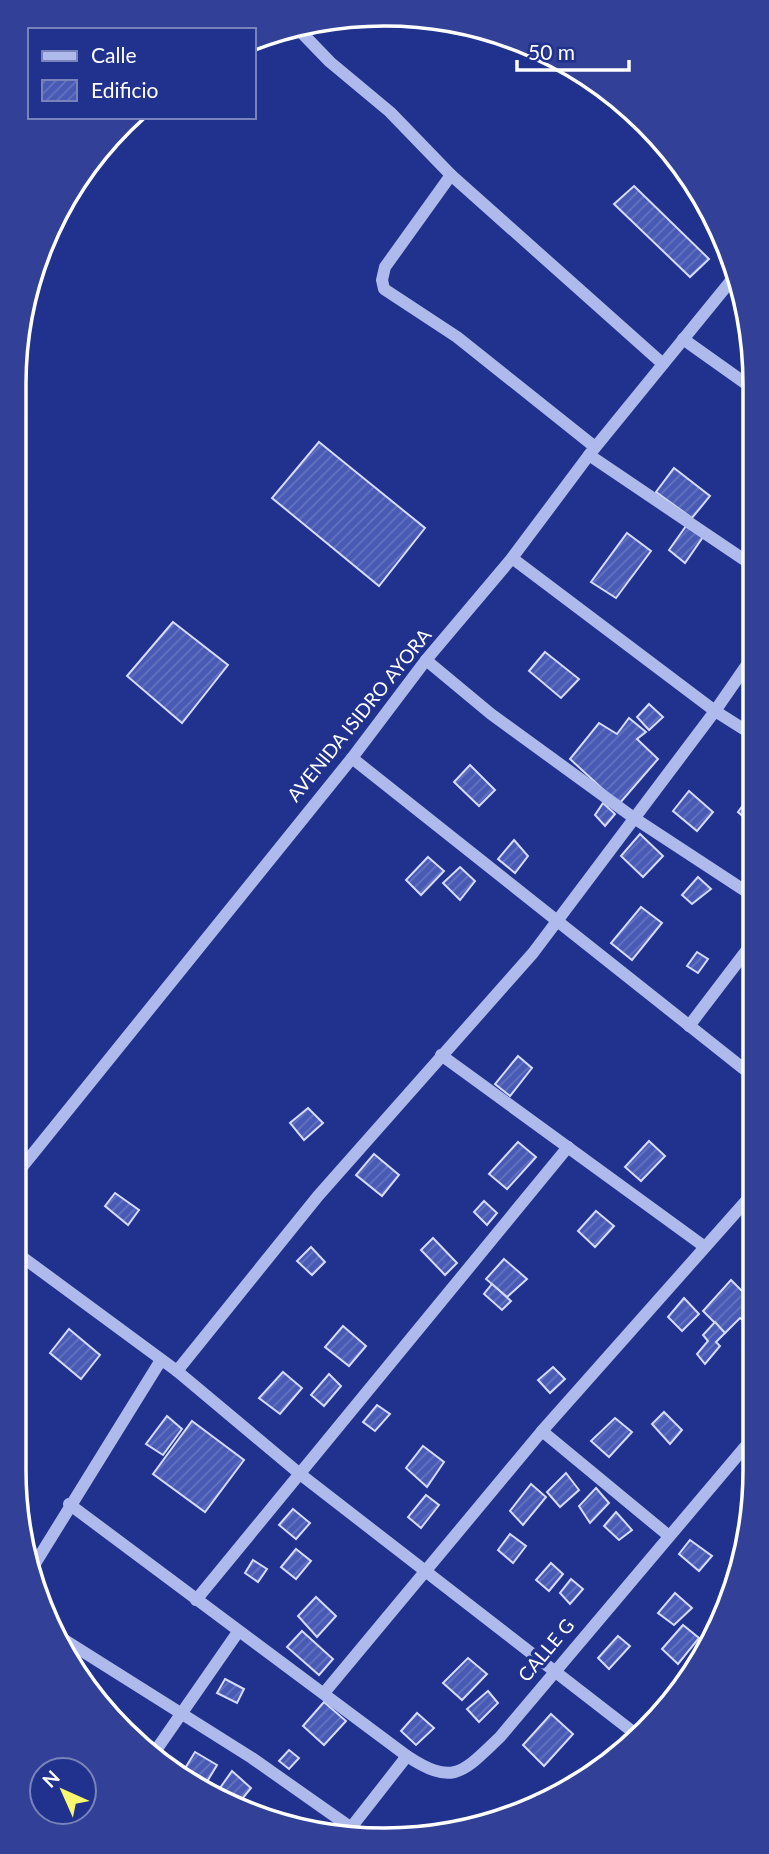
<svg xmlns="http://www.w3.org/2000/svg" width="769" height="1854" viewBox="0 0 769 1854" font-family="Lato,sans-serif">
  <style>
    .building { fill: url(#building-hatch); stroke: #d4dbf9; stroke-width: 2 }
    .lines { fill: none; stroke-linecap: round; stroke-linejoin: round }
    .minor { stroke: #afbaec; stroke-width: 12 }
    .labels { text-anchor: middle; stroke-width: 7; stroke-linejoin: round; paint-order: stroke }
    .street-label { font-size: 19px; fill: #fff; stroke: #20318e }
    .rim { fill: none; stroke: #fff; stroke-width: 3.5 }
  </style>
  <defs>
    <pattern id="building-hatch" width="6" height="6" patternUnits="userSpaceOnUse" patternTransform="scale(1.75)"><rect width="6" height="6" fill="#495ab5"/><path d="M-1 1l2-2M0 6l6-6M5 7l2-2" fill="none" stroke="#6473c0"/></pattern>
  </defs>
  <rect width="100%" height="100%" fill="#20318e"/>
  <g class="building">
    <polygon points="634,186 709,259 690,277 614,204"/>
    <polygon points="319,442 425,528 379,586 272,498"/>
    <polygon points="674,468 710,496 692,518 656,492"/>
    <polygon points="686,526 703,537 685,563 669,550"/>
    <polygon points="627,533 651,551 616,598 591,582"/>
    <polygon points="173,622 228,665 182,723 127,676"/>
    <polygon points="545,652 579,679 561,698 529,671"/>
    <polygon points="649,704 663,717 649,730 637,717"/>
    <polygon points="629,718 646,732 637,739 658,759 619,804 570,759 599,723 617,734"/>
    <polygon points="470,765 495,790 479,806 454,782"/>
    <polygon points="689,791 713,812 697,831 673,811"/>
    <polygon points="753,791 753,825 738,812"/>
    <polygon points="603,803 615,814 605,826 595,815"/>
    <polygon points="640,834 663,856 643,877 621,856"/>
    <polygon points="514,840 528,856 515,873 498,859"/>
    <polygon points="428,857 444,871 421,895 406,880"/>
    <polygon points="460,867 475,881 460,900 443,883"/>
    <polygon points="698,877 711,889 692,904 682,895"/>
    <polygon points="641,907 662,923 632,960 611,943"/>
    <polygon points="697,952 708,959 698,973 687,966"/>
    <polygon points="518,1056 532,1068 510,1096 495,1084"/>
    <polygon points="308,1108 323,1123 304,1140 290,1123"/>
    <polygon points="649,1141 665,1156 641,1181 625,1167"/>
    <polygon points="518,1142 536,1157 507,1189 489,1174"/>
    <polygon points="374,1154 399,1175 382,1196 356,1175"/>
    <polygon points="115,1193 139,1210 128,1225 105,1206"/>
    <polygon points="484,1201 497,1213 487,1225 474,1212"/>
    <polygon points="596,1211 614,1226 595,1247 578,1231"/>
    <polygon points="433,1238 457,1263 445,1275 421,1250"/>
    <polygon points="311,1247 325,1262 312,1275 297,1261"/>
    <polygon points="504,1259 527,1279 507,1297 486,1279"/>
    <polygon points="731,1280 755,1304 755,1321 750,1326 740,1318 725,1333 703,1311"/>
    <polygon points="492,1284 511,1301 502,1310 484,1294"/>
    <polygon points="684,1298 699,1314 682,1331 668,1317"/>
    <polygon points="715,1322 725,1333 716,1342 720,1346 705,1364 697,1354 708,1341 703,1335"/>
    <polygon points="343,1326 366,1346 349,1366 325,1347"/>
    <polygon points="69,1329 100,1355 81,1379 50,1353"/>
    <polygon points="553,1367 565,1379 550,1393 538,1380"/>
    <polygon points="283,1372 302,1388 280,1414 259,1398"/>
    <polygon points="329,1374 341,1386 324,1406 311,1395"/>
    <polygon points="377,1405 390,1414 375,1431 363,1422"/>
    <polygon points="664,1412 682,1430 670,1444 652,1424"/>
    <polygon points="167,1416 182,1429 163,1455 146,1444"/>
    <polygon points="615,1418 632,1432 609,1457 591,1441"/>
    <polygon points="192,1421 244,1460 205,1512 153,1474"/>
    <polygon points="423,1446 444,1462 427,1487 406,1468"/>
    <polygon points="566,1473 579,1490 560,1507 547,1492"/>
    <polygon points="531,1484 546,1497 523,1525 510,1511"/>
    <polygon points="596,1488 609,1503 590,1523 579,1506"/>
    <polygon points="426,1495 439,1505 421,1528 408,1517"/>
    <polygon points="293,1509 310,1523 296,1539 279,1525"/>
    <polygon points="616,1512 632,1530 619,1540 604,1526"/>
    <polygon points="510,1534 526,1546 513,1563 498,1550"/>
    <polygon points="690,1540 712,1556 699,1571 679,1554"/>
    <polygon points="296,1549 311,1561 296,1579 281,1567"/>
    <polygon points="253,1560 267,1569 258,1582 245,1573"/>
    <polygon points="551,1563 563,1574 549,1591 536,1580"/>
    <polygon points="571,1579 583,1589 570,1604 560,1593"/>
    <polygon points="675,1593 692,1608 674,1625 658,1613"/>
    <polygon points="316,1597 336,1616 317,1637 298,1616"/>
    <polygon points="683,1625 699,1638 678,1664 662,1649"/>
    <polygon points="302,1631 333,1659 319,1675 287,1647"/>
    <polygon points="618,1636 630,1646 609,1669 598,1658"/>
    <polygon points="468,1658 487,1674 462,1700 443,1683"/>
    <polygon points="225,1679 244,1689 237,1703 217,1693"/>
    <polygon points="488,1691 498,1703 479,1722 467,1709"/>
    <polygon points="324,1702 346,1721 324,1745 303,1726"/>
    <polygon points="417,1713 434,1728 416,1745 401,1731"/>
    <polygon points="551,1714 573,1734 544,1766 523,1745"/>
    <polygon points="289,1750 299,1758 289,1769 279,1761"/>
    <polygon points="195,1752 217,1765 202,1790 181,1775"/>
    <polygon points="232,1771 251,1788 237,1805 215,1795"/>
    <polygon points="314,1826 323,1833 310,1832"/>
  </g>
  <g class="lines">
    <g class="minor">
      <polyline points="300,31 330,62 390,112 451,175 663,364"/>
      <polyline points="451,175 385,267 382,280 384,289 457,337 595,447"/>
      <polyline points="683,339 752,388"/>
      <polyline points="589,455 752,565"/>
      <polyline points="512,558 715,711 753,735"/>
      <polyline points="426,660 491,714 634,818 753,896"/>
      <polyline points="352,758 754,1077"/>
      <polyline points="689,1026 753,942"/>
      <polyline points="441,1055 705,1247"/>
      <polyline points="14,1177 352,758 426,660 512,558 589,455 734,277"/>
      <polyline points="14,1251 177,1371 300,1474 637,1735"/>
      <polyline points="177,1371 318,1196 533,953 715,711 753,656"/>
      <polyline points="542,1431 669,1536"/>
      <polyline points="69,1504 407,1756"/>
      <polyline points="31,1570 161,1360"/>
      <polyline points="196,1600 568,1147"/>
      <polyline points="63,1639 252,1758 360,1834"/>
      <polyline points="324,1693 542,1431 754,1192"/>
      <polyline points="154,1753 238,1632"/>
      <path d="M 346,1834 L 407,1756 C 454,1787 463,1772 500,1737 L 755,1435"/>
    </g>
  </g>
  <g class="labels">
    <g class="street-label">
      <text transform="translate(359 715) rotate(-51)" y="7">AVENIDA ISIDRO AYORA</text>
      <text transform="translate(546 1650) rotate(-50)" y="7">CALLE G</text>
    </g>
  </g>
  <path d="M0 0H769V1854H0ZM384 26H385A358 358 0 0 1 743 384V1470A358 358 0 0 1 385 1828H384A358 358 0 0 1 26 1470V384A358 358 0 0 1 384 26Z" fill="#324197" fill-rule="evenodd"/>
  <path class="rim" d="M384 26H385A358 358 0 0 1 743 384V1470A358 358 0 0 1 385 1828H384A358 358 0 0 1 26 1470V384A358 358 0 0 1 384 26Z"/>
  <rect x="28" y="28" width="228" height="91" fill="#20318e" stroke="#7983bb" stroke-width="2"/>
  <rect x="42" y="51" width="35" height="10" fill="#afbaec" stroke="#7983bb" stroke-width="2"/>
  <text x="91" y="63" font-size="21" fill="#ffffff">Calle</text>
  <rect x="42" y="80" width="35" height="21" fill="url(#building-hatch)" stroke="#7983bb" stroke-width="2"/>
  <text x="91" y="98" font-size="21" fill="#ffffff">Edificio</text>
  <g transform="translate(63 1791) rotate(315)"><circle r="33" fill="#20318e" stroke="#7983bb" stroke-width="2"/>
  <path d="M0-5L12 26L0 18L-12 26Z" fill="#f9f870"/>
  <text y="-10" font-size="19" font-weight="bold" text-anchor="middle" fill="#ffffff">N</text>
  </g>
  <path d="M517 60v10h112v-10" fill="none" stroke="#ffffff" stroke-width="3.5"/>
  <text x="528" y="60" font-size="21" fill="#ffffff" stroke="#20318e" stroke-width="5" paint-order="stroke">50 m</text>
</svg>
